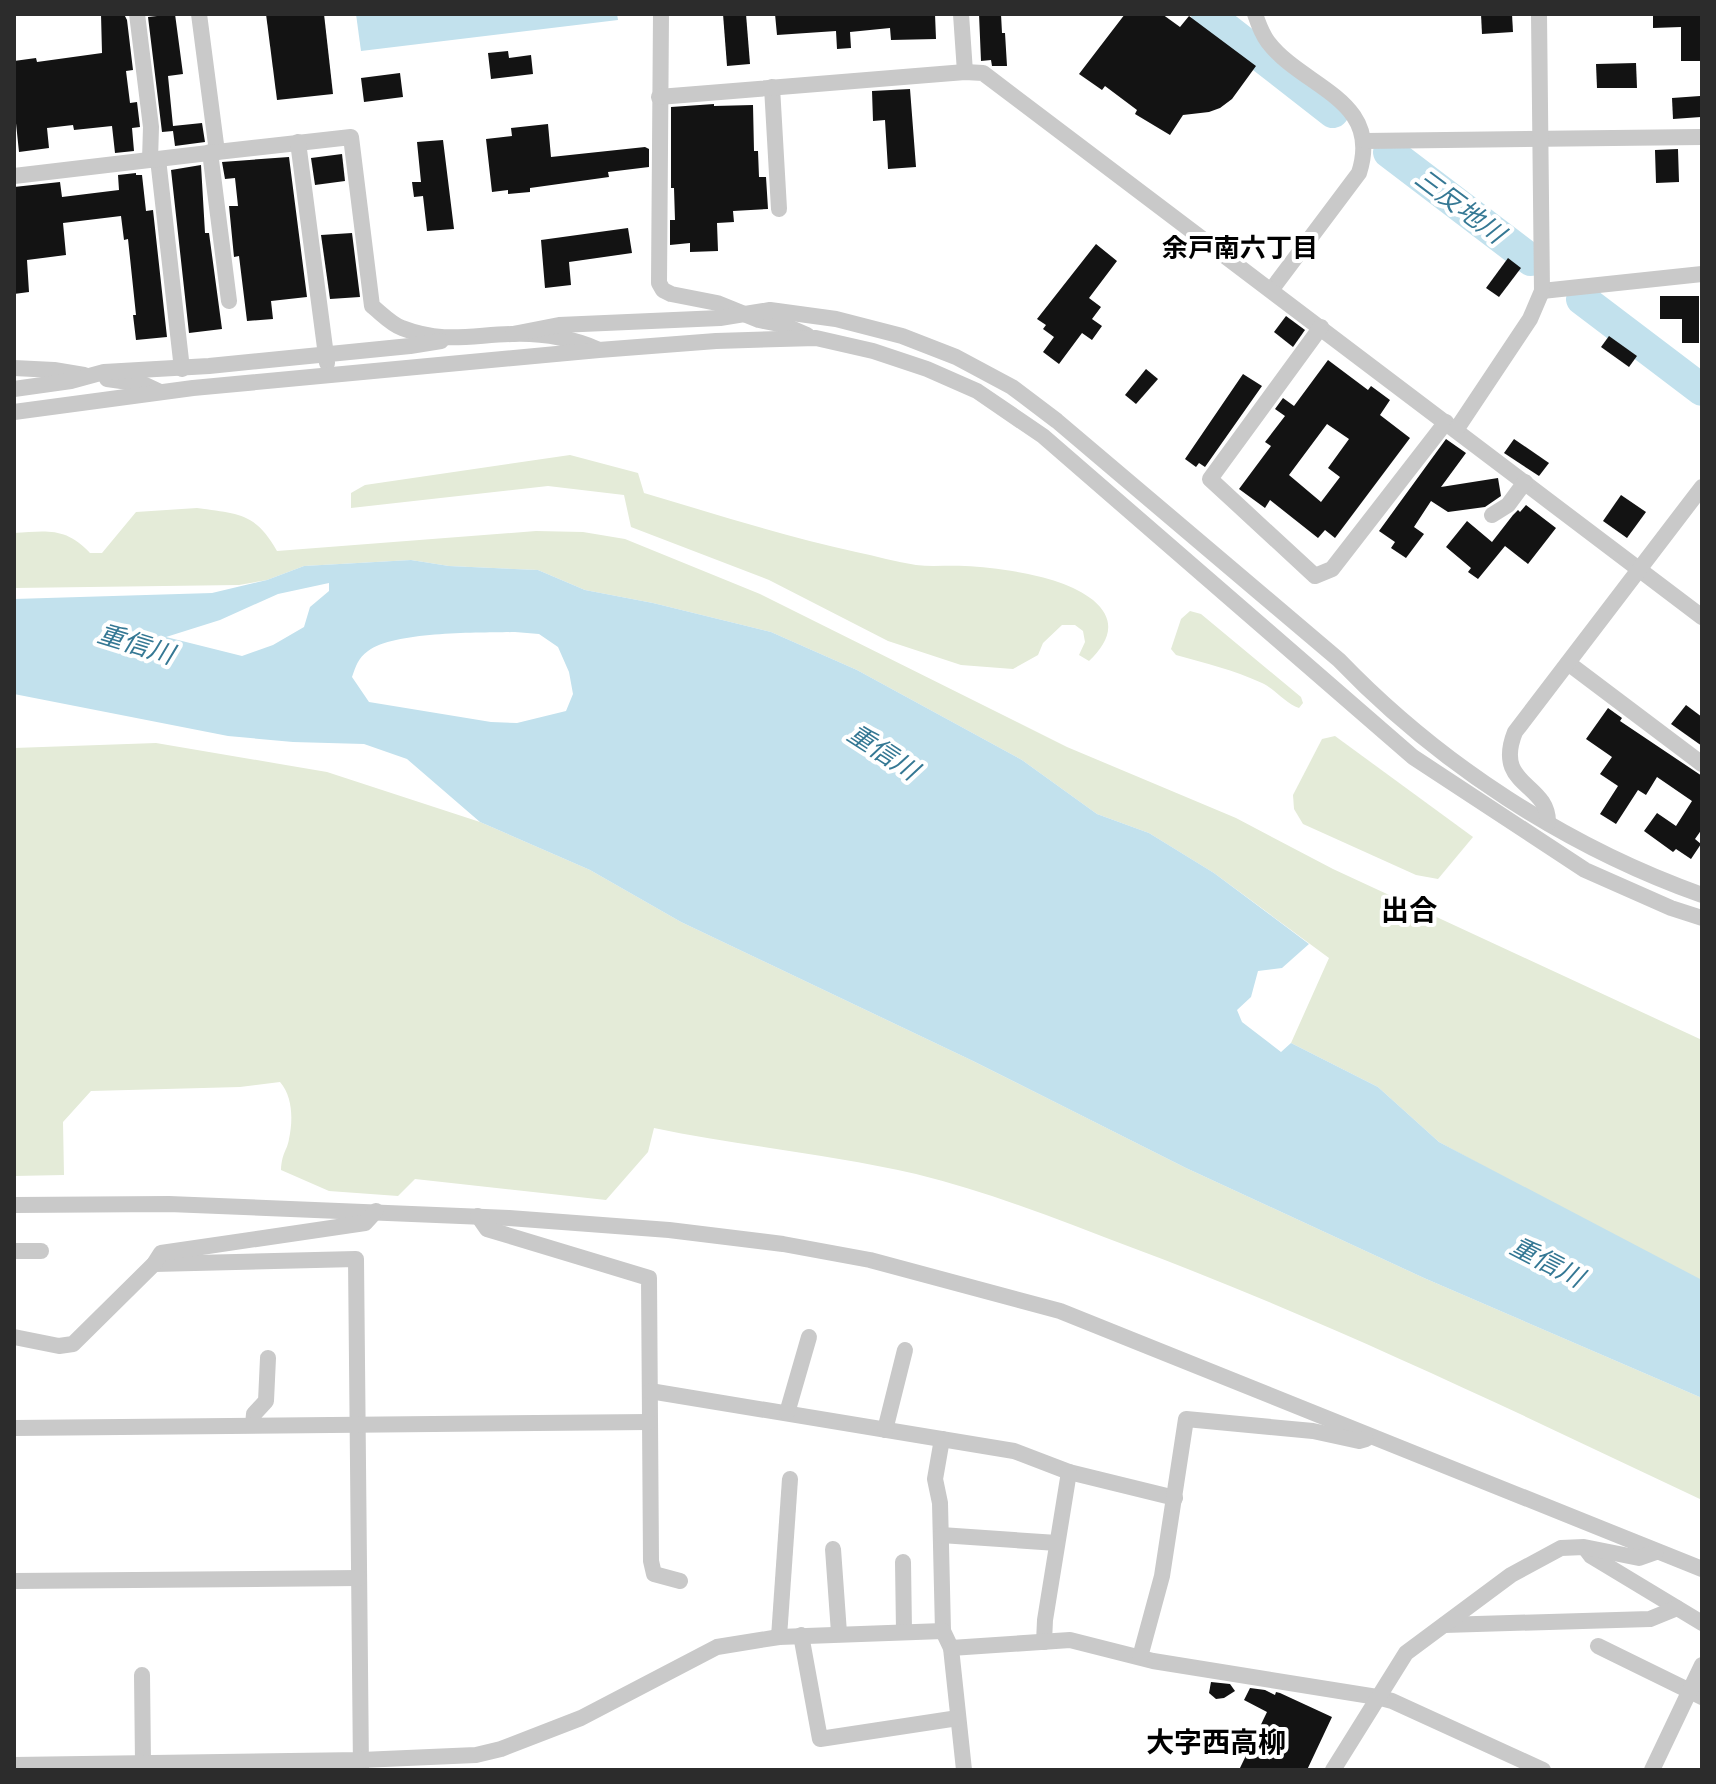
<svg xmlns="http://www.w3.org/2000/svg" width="1716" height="1784" viewBox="0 0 1716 1784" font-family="'Golos Text','Noto Sans JP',sans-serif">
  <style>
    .green { fill: #e4ebd8 }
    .water { fill: #c2e1ed; fill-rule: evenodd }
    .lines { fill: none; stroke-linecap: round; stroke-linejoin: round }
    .river { stroke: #c2e1ed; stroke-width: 32 }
    .building { fill: #131313; fill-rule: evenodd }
    .minor { stroke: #c9c9c9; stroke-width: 16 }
    .labels { text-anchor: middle; stroke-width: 8; stroke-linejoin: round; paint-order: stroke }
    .water-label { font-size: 26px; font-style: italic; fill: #357894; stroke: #fff }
    .neighbourhood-label { font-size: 26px; font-weight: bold; fill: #000; stroke: #fff }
    .quarter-label { font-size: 28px; font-weight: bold; fill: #000; stroke: #fff }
  </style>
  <rect width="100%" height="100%" fill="#fff"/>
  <g class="green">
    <path d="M 570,455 L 638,473 L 644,493 C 715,514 784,536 856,552 C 876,556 896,562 916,565 C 932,567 948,565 965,566 C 1002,568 1064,576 1093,600 C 1118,621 1109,642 1089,661 L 1079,655 L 1085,642 L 1083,631 L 1075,625 L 1062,625 L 1043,643 L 1038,655 L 1013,669 L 961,665 L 888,641 L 769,580 L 631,527 L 624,495 L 548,486 L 351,508 L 351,493 L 365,485 Z"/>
    <path d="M 197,508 C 238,514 255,512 277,551 L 536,531 L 583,532 L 625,539 L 760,594 L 1067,747 L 1236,818 L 1333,869 L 1702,1040 L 1702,1284 L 1439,1142 L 1378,1087 L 1291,1043 L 1329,958 L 1214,873 L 1149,833 L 1097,814 L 1022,760 L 857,670 L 771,632 L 653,603 L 585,590 L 538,570 L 449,566 L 411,560 L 304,566 L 267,580 L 239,585 L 14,588 L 14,533 C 47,531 66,527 90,553 L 102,553 L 136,512 Z"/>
    <path d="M 1190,611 L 1201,614 L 1301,697 L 1303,703 L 1299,708 C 1286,704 1275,689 1262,683 C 1234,670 1205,663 1176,655 L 1171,649 L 1181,619 Z"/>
    <polygon points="1335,736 1473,837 1438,879 1416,875 1303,824 1294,809 1293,795 1322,739"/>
    <path d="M 156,743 L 327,772 L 480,822 L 590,870 L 681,922 L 973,1061 L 1186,1168 L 1424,1278 L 1702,1398 L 1702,1500 C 1514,1411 1328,1321 1133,1248 C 1062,1221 990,1192 916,1174 C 829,1154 740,1146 654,1128 L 648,1152 L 606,1200 L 415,1179 L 398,1196 L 329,1191 L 281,1170 C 282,1152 287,1151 289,1139 C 293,1120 293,1097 280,1082 L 240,1087 L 91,1091 L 63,1122 L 64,1175 L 14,1176 L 14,748 Z"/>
  </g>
  <g class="water">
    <polygon points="356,14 617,14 618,20 361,51"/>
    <path d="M 411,560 L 449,566 L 538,570 L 585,590 L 653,603 L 771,632 L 857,670 L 1022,760 L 1097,814 L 1149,833 L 1214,873 L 1309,944 L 1282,968 L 1258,971 L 1251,997 L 1237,1010 L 1242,1022 L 1281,1052 L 1291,1043 L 1378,1087 L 1439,1142 L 1702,1280 L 1702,1398 L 1424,1278 L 1186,1168 L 973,1061 L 681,922 L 590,870 L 480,822 L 407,759 L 364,744 L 293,742 L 228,736 L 14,694 L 14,599 L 212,593 L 267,580 L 304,566 ZM 329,583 L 329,591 L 310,607 L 304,627 L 273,645 L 242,656 L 166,637 L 220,620 L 278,594 ZM 515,632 L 539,634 L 558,647 L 569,672 L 573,694 L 566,711 L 517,723 L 491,722 L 369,702 L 352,677 C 356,666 358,658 368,651 C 396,631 479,633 515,632 Z"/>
  </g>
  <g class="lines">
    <g class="river">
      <polyline points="1207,14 1333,112"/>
      <polyline points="1389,152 1531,260"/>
      <polyline points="1582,299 1702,390"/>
    </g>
  </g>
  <g class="building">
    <polygon points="101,14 124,14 127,20 133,70 126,71 130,103 137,102 140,127 132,128 134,151 115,153 112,126 74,130 73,125 47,128 49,148 19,152 14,104 14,61 36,58 37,62 102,53"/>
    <polygon points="175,14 183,74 168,76 173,126 202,123 205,142 175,146 173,131 162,132 148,17"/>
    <polygon points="266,14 324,14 333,94 277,100"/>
    <polygon points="723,14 746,14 750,64 727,66"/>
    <polygon points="775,14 935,14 936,39 891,40 890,28 850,32 851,48 837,49 836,31 777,35"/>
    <polygon points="979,14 1001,14 1002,33 1005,33 1007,66 992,66 991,60 981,61"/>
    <polygon points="1125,14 1162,14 1180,27 1189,16 1256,66 1232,99 1220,108 1209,112 1183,115 1170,135 1135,114 1137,110 1105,86 1102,90 1079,74"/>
    <polygon points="1481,14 1512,14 1513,32 1482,34"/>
    <polygon points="1653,14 1702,14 1702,61 1681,61 1681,27 1653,28"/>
    <polygon points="508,51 509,58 531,55 533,74 491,79 488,53"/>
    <polygon points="1636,63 1637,88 1597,88 1596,64"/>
    <polygon points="400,73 403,97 364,102 361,78"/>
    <polygon points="910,89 916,167 888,169 885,120 873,121 872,91"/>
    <polygon points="1700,96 1701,117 1673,119 1672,98"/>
    <polygon points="714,104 714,106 753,105 754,151 758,151 759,177 766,177 768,209 733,211 734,222 717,223 718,251 690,252 690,243 670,245 670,220 675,220 674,188 671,188 671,107"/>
    <polygon points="548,124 551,157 645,147 649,149 649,167 608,172 609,177 530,188 530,192 508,194 508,190 492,192 486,139 512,136 511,128"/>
    <polygon points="443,140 454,229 427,231 423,196 414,197 412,182 421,182 417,142"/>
    <polygon points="1678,149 1679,182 1656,183 1655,150"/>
    <polygon points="342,154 345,181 315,185 311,158"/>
    <polygon points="289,157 307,297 271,301 273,319 247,321 239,256 234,257 229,206 238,206 235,178 225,179 222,162"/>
    <polygon points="201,165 205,233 209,233 222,329 189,333 171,170"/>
    <polygon points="136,173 136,175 142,175 146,211 153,210 167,337 136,340 133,315 136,315 128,239 124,240 121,216 63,223 66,255 27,260 29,292 14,294 14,187 60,182 62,197 119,190 118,175"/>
    <polygon points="628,228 632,253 569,262 571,285 545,288 541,240"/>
    <polygon points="352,233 360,297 330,299 321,235"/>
    <polygon points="1096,244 1117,261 1089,298 1101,307 1092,319 1102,326 1092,340 1082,333 1059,364 1043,352 1054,337 1043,329 1046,325 1037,319"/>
    <polygon points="1508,258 1521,268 1499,297 1486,288"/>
    <polygon points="1660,296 1699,296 1699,343 1682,343 1682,319 1660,319"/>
    <polygon points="1286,316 1305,330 1293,347 1274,332"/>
    <polygon points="1609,336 1637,356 1629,367 1601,347"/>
    <path d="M 1328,360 L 1368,390 L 1371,386 L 1390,400 L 1380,415 L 1410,438 L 1335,538 L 1325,530 L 1318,538 L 1270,500 L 1265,508 L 1239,489 L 1271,446 L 1265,442 L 1285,416 L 1275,409 L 1283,398 L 1294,406 ZM 1327,424 L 1349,439 L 1328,468 L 1340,477 L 1321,502 L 1289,475 Z"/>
    <polygon points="1146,369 1158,379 1136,404 1125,395"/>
    <polygon points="1243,374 1262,386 1205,467 1199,463 1196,467 1185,459"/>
    <polygon points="1446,439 1466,453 1441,487 1498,478 1501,496 1485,507 1448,512 1431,501 1414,527 1424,534 1406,558 1391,548 1395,542 1379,531"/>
    <polygon points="1514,439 1549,463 1539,476 1504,453"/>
    <polygon points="1621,495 1646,512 1627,538 1603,521"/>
    <polygon points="1526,505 1556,528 1528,564 1505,546 1478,579 1468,572 1471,568 1446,547 1467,521 1492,542 1513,515 1518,510 1520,512"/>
    <polygon points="1686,705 1702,717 1702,746 1671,724"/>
    <polygon points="1608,708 1622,718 1620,721 1702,776 1702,829 1695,839 1701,844 1691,859 1676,849 1673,852 1644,831 1657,813 1676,826 1692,801 1657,777 1646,795 1638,790 1616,824 1600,814 1618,786 1600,774 1612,757 1586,739"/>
    <polygon points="1211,1682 1230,1684 1235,1691 1224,1698 1216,1699 1209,1693"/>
    <polygon points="1250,1688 1265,1690 1275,1695 1276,1692 1280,1693 1332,1717 1307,1770 1239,1770 1267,1712 1244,1700"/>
  </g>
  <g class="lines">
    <g class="minor">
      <polyline points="137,14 151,127 150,160"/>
      <path d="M 199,14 L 217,152 L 351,137 L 372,306 C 381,313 391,324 402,328 C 443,344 472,335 512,334 C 541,333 571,338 597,349"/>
      <polyline points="661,14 659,283 663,290 671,294 717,303 759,320 784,325 807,335"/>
      <polyline points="961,14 965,72"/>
      <path d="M 1255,14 C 1258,23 1262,34 1268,42 C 1303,88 1383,99 1359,173 L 1272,289"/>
      <polyline points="772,87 779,209"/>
      <polyline points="659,97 965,72 983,73 1702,617"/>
      <polyline points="1365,141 1702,137"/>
      <polyline points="298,142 327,363"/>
      <polyline points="210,152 229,301"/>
      <polyline points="158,159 182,369"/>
      <polyline points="14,176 217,152"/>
      <polyline points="1542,291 1702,274"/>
      <polyline points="1321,327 1210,479 1315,576 1332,569 1446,422"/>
      <path d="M 513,334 L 559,325 L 720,318 L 770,310 L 836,319 L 902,336 L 956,357 L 1012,387 L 1057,421 L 1339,660 C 1439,764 1567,847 1702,895"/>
      <polyline points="14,368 54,370 84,375"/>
      <polyline points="107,379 143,384 158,391"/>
      <polyline points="14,389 71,381 104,372 209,366 410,346 441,341"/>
      <polyline points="14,412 193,388 599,350 716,341 816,338 873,351 927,369 977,391 1043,436 1413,757 1585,870 1671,908 1702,918"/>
      <polyline points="1456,430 1530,319 1542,291 1539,14"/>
      <polyline points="1492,515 1508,505 1525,482"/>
      <polyline points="1568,663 1702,764"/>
      <path d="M 1548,823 C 1549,782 1493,787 1515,732 L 1702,487"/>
      <polyline points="14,1205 169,1204 509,1218 669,1230 783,1244 870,1260 1060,1311 1702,1569"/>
      <polyline points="478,1216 487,1229 649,1278 651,1561 654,1574 680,1581"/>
      <polyline points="14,1251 41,1251"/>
      <polyline points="154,1264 356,1259 361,1770"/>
      <polyline points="14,1337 59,1346 73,1344 154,1264 161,1253 365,1223 376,1211"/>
      <polyline points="650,1391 1014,1451 1069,1472 1175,1498"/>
      <polyline points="787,1413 809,1337"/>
      <polyline points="253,1425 254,1414 266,1401 268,1358"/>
      <polyline points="14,1428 649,1422"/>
      <polyline points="885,1430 905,1350"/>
      <polyline points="942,1439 935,1479 940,1503 943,1631 951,1648 964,1770"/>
      <polyline points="941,1535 1057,1543"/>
      <polyline points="1585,1548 1591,1556 1702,1623"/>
      <polyline points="833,1549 839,1633"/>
      <polyline points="903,1562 904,1631"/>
      <polyline points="14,1581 359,1578"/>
      <polyline points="1444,1625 1650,1619 1677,1608"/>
      <polyline points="801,1635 820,1739 958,1718"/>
      <polyline points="779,1637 790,1479"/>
      <polyline points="1044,1642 1045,1620 1069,1472"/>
      <polyline points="1598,1646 1702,1697"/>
      <polyline points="951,1648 1070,1640 1153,1661 1377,1697 1392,1701 1543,1770"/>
      <polyline points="1140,1657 1162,1576 1186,1419 1313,1431 1359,1441 1366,1439"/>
      <polyline points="142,1675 143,1763"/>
      <polyline points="14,1765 361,1760 476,1755 501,1749 581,1718 717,1647 779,1637 943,1631"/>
      <polyline points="1333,1770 1406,1653 1511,1575 1561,1548 1584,1547 1639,1558 1656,1552"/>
      <polyline points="1652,1770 1702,1665"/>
    </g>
  </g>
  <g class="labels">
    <g class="water-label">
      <text transform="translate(1460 206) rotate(37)" y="9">三反地川</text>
      <text transform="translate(136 644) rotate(17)" y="9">重信川</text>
      <text transform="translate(883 752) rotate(33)" y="9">重信川</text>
      <text transform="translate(1547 1262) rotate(27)" y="9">重信川</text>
    </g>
    <g class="neighbourhood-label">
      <text x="1240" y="257">余戸南六丁目</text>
    </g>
    <g class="quarter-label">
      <text x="1409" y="920">出合</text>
      <text x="1216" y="1752">大字西高柳</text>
    </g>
  </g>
  <rect width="1716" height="1784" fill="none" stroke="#2c2c2c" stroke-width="32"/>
</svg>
